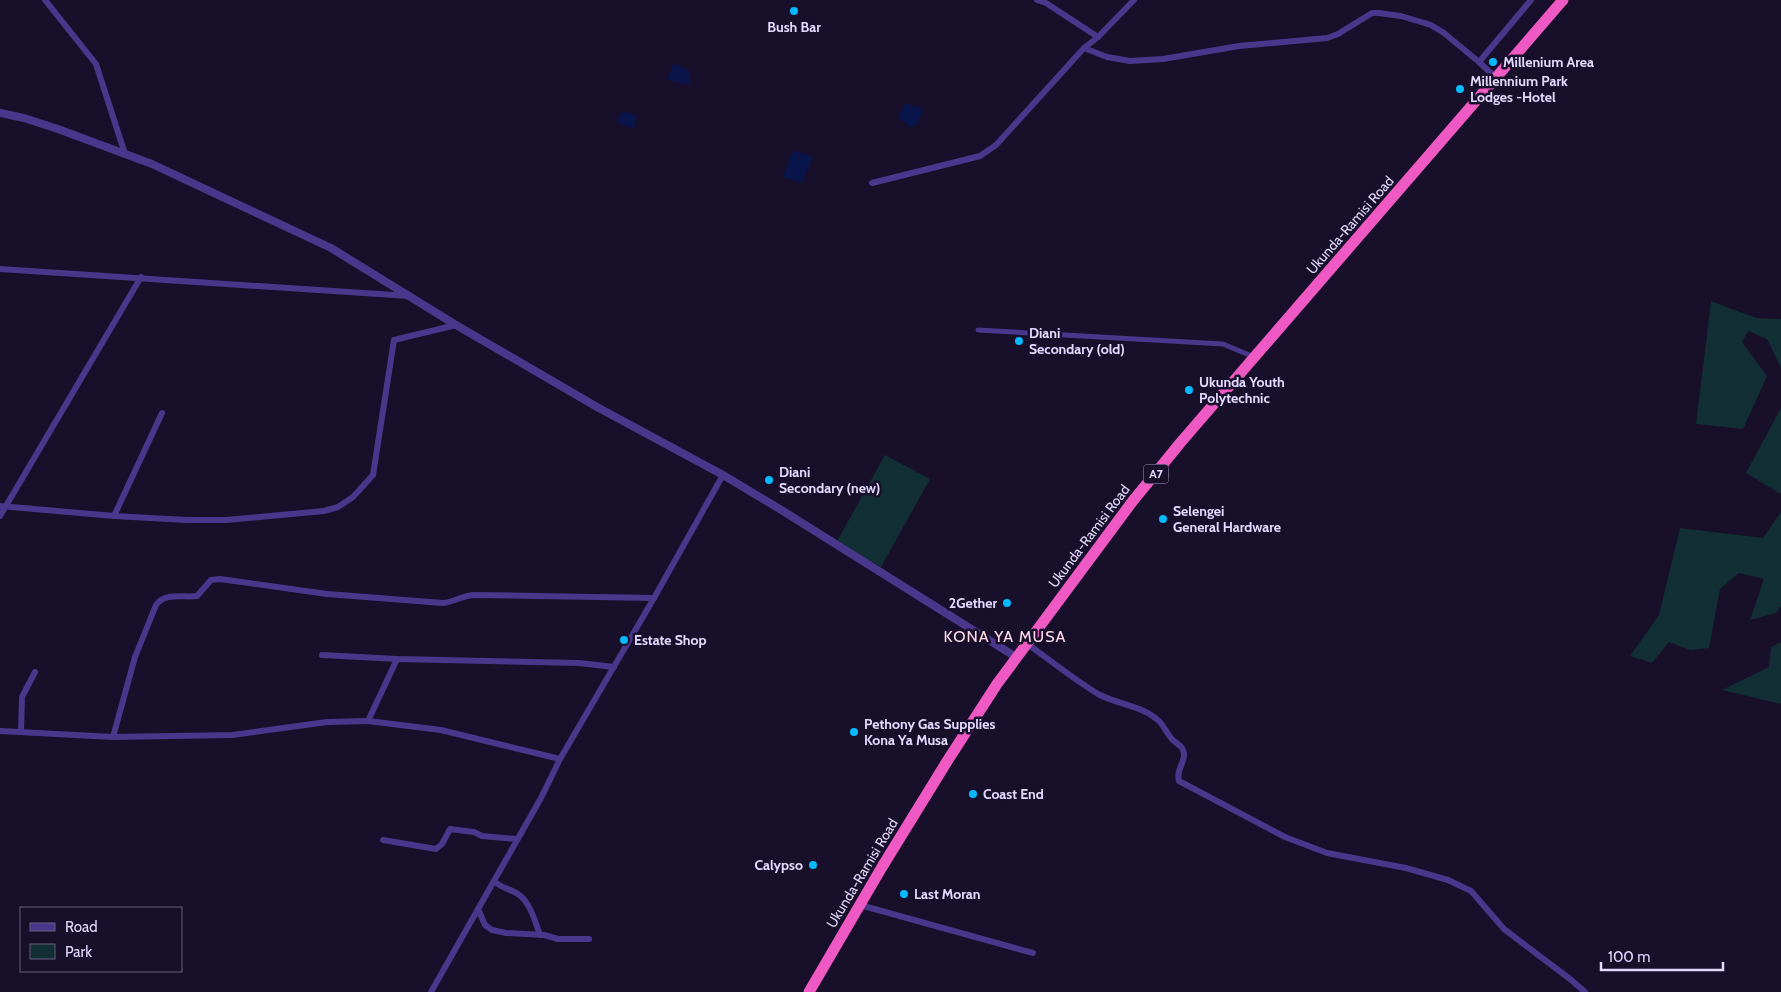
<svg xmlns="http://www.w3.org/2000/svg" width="1781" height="992" viewBox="0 0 1781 992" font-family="Cabin,sans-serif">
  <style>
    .green { fill: #112f34 }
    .water { fill: #08144a }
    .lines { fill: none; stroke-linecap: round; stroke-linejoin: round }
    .pedestrian { stroke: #49378b; stroke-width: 5 }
    .minor { stroke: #49378b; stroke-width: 6 }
    .tertiary { stroke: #49378b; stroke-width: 8 }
    .trunk { stroke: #ef59c3; stroke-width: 11 }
    .poi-dot { fill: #04b9ff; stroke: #180f2a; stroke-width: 2 }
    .labels { text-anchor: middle; stroke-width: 5; stroke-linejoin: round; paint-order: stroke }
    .shield { fill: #180f2a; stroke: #a69cbf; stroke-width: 1 }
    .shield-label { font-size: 12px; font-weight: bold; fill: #e3d8ff }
    .poi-label { font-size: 14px; font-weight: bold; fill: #e3d8ff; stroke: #180f2a; text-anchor: start }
    .street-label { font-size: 14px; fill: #e3d8ff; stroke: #180f2a }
    .quarter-label { font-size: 16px; letter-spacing: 1px; fill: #ffdaeb; stroke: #180f2a }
  </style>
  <rect width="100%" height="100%" fill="#180f2a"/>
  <g class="green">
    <polygon points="1711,301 1756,318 1781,319 1781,368 1767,339 1748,331 1742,342 1767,376 1743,429 1696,424"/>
    <polygon points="1781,408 1781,494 1746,473"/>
    <polygon points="885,455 930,479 881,567 836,543"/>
    <polygon points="1781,512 1781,606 1776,613 1750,620 1764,579 1739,573 1720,589 1709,648 1690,650 1669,642 1652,663 1630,656 1659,615 1680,528 1763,538"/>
    <polygon points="1781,642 1781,704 1722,690 1769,667 1771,647"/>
  </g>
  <g class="water">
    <polygon points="674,63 690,71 690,85 667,80"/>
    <polygon points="905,103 923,109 918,124 911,127 898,118"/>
    <polygon points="623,111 637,116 634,129 616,122"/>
    <polygon points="793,150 813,157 802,183 783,177"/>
  </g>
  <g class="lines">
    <polyline class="pedestrian" points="978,330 1223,344 1254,357"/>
    <g class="minor">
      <polyline points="45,0 96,64 125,154"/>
      <polyline points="1037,0 1046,3 1098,37"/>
      <polyline points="1084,48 1107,57 1130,61 1163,59 1239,46 1327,38 1338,34 1372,13 1379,13 1401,16 1431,25 1444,33 1479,62"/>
      <polyline points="1496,78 1479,62 1531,0"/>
      <polyline points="872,183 980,156 996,145 1084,48 1098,37 1134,0"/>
      <polyline points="0,269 409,296"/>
      <polyline points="0,506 114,516 187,520 226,520 324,511 338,507 353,497 373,475 394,340 456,325"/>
      <polyline points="0,516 141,277"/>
      <polyline points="114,516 162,413"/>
      <path d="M 1026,643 C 1050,660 1073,679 1098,694 C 1118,705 1143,705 1160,722 C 1164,727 1167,733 1171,738 C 1174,742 1179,744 1182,748 C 1189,759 1175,769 1179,781 L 1285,837 L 1327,853 L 1406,868 L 1448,880 L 1471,891 L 1504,929 L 1570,979 L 1585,992"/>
      <polyline points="322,655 397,659 579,663 614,667"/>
      <polyline points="368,721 397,659"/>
      <polyline points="0,731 113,737 233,735 327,722 368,721 441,730 560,759"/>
      <polyline points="21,732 22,697 35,672"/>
      <path d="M 113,737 L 135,657 L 156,605 C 165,592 183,598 197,596 L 211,580 L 220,579 L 327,594 L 443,603 C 454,602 462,596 473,595 L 654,598"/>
      <polyline points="383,840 436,849 442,844 450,829 474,832 482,836 517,839"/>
      <path d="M 494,881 C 501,888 510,889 518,894 C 530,902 535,921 540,935"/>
      <polyline points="860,905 1033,953"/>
      <polyline points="478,909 485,925 492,930 506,933 544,935 558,939 589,939"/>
      <polyline points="431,992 541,798 560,759 654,598 723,475"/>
    </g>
    <polyline class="tertiary" points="0,113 24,118 58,129 152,164 331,248 456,325 597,407 723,475 783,511 1016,657"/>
    <polyline class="trunk" points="809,992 882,867 946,763 997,684 1132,502 1181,442 1563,0"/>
  </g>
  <g class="poi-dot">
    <circle cx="794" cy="11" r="5"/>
    <circle cx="1493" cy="62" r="5"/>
    <circle cx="1460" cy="89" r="5"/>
    <circle cx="1019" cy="341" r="5"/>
    <circle cx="1189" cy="390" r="5"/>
    <circle cx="769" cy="480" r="5"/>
    <circle cx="1163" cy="519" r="5"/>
    <circle cx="1007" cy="603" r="5"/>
    <circle cx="624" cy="640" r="5"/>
    <circle cx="854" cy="732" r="5"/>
    <circle cx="973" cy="794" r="5"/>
    <circle cx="813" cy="865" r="5"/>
    <circle cx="904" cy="894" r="5"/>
  </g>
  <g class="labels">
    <rect class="shield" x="1143.5" y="464.5" width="25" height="19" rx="4"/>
    <g class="shield-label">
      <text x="1156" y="478">A7</text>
    </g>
    <g class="poi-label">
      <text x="794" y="32" text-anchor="middle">Bush Bar</text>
      <text x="1503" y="67">Millenium Area</text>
      <text x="1470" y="86">Millennium Park<tspan x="1470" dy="16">Lodges -Hotel</tspan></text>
      <text x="1029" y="338">Diani<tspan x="1029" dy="16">Secondary (old)</tspan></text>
      <text x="1199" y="387">Ukunda Youth<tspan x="1199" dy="16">Polytechnic</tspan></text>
      <text x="779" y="477">Diani<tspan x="779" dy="16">Secondary (new)</tspan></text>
      <text x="1173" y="516">Selengei<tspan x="1173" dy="16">General Hardware</tspan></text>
      <text x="997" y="608" text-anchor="end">2Gether</text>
      <text x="634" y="645">Estate Shop</text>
      <text x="864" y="729">Pethony Gas Supplies<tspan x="864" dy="16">Kona Ya Musa</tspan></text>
      <text x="983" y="799">Coast End</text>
      <text x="803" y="870" text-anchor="end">Calypso</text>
      <text x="914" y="899">Last Moran</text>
    </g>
    <g class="street-label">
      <text transform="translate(1350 225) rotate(-49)" y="5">Ukunda-Ramisi Road</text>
      <text transform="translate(1089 536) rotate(-53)" y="5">Ukunda-Ramisi Road</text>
      <text transform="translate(862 873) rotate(-59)" y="5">Ukunda-Ramisi Road</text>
    </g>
    <g class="quarter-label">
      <text x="1005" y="642">KONA YA MUSA</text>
    </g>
  </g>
  <rect x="20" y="907" width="162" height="65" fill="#180f2a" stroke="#695f7f"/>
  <rect x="30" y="923" width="25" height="8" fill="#49378b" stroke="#695f7f"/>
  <text x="65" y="932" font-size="15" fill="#e3d8ff">Road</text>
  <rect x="30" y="944" width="25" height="15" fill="#112f34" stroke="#695f7f"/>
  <text x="65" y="957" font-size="15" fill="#e3d8ff">Park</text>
  <path d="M1601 962v8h122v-8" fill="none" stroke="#e3d8ff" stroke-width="2.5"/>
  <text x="1608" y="962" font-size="15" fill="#e3d8ff" stroke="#180f2a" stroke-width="4" paint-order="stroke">100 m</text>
</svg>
